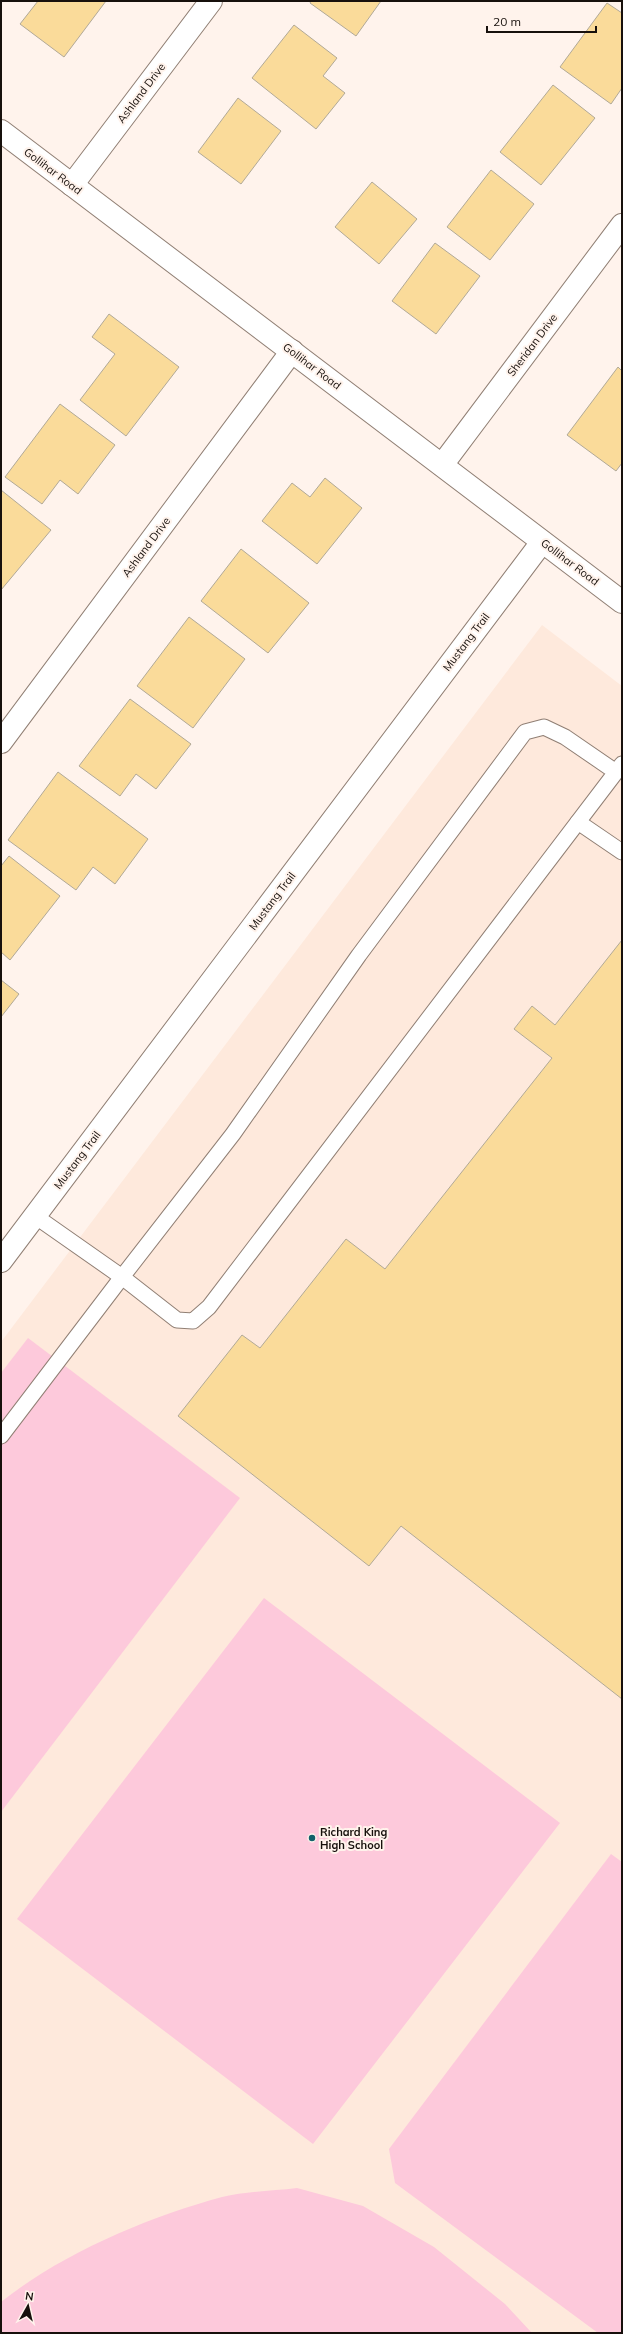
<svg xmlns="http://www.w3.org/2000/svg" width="623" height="2334" viewBox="0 0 623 2334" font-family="Mulish,sans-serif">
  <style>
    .built { fill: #fee9dc }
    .green { fill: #fdc9db }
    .building { fill: #fadb9a; stroke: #b1a997 }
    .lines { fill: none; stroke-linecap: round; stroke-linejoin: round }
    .service-casing { stroke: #907f74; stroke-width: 17 }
    .minor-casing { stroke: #907f74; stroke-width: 24 }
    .tertiary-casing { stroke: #907f74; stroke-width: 24 }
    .service { stroke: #fff; stroke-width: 15 }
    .minor { stroke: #fff; stroke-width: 22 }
    .tertiary { stroke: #fff; stroke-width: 22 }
    .poi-dot { fill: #12616a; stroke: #fff3ec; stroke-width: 1.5 }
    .labels { text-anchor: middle; stroke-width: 4; stroke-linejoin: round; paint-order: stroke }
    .street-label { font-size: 11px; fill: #17100c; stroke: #fff3ec }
    .poi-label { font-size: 11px; font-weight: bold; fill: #17100c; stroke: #fff3ec; text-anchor: start }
  </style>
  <rect width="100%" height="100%" fill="#fff3ec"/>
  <polygon class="built" points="542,625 622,686 622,2333 1,2333 1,1342"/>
  <g class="green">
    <polygon points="28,1338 240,1498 1,1812 1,1373"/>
    <polygon points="264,1598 560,1823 313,2144 17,1919"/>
    <polygon points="611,1854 622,1862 622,2333 598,2333 395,2183 389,2149"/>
    <path d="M 297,2188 L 363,2206 L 434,2247 L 505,2304 L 532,2333 L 1,2333 L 1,2302 C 61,2254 148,2217 222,2197 C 246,2191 273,2191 297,2188 Z"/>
  </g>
  <g class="building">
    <polygon points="38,1 106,1 64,57 20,24"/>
    <polygon points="311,1 381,1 356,36 310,3"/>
    <polygon points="607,3 622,13 622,88 611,104 560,67"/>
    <polygon points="294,25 337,58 323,76 345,93 316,129 252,78"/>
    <polygon points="553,85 595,118 541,185 500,152"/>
    <polygon points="238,98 281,131 241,184 198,152"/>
    <polygon points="491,170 534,204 490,260 447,227"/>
    <polygon points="372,182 417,219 379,264 335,227"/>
    <polygon points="435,243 480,276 436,334 392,301"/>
    <polygon points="109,314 179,367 126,436 80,400 115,354 92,337"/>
    <polygon points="618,367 622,371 622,463 616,471 567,435"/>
    <polygon points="60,404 115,445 78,494 60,480 42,504 5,477"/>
    <polygon points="325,478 362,508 317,564 262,521 292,483 310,497"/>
    <polygon points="1,490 51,530 1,590"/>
    <polygon points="241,549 309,603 268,653 201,601"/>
    <polygon points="189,617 245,659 193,728 137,686"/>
    <polygon points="130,699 191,744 156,789 136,774 120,796 79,766"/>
    <polygon points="58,772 148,839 115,884 93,867 76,890 8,840"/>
    <polygon points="9,856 60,896 10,960 1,952 1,866"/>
    <polygon points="622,940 622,1699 401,1526 369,1566 178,1416 242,1335 260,1348 346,1239 385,1269 552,1058 514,1029 532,1006 555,1025"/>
    <polygon points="1,980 19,994 1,1017"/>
  </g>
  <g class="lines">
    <g class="service-casing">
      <g id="service">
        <polyline points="616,772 209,1307 193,1321 177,1320 122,1277 233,1134 359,955 525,732 544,727 565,737 616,772 622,764"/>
        <polyline points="578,822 622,852"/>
        <polyline points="1,1436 122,1277 35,1216"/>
      </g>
    </g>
    <g class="minor-casing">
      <g id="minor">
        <polyline points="72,185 211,1"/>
        <polyline points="442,465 622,225"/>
        <polyline points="1,742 292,351"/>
        <polyline points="1,1261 542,542"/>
      </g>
    </g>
    <g class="tertiary-casing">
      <polyline id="tertiary" points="1,131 622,602"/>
    </g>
    <use href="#service" class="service"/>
    <use href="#minor" class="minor"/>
    <use href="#tertiary" class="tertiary"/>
  </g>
  <circle class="poi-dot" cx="312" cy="1838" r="4"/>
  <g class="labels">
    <g class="street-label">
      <text transform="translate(141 93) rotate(-53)" y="4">Ashland Drive</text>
      <text transform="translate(53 171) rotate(37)" y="4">Gollihar Road</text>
      <text transform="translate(532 345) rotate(-53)" y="4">Sheridan Drive</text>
      <text transform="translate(312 366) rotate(37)" y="4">Gollihar Road</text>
      <text transform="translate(146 547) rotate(-53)" y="4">Ashland Drive</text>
      <text transform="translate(570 562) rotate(37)" y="4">Gollihar Road</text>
      <text transform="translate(466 642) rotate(-53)" y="4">Mustang Trail</text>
      <text transform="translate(272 901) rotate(-53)" y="4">Mustang Trail</text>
      <text transform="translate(77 1160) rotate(-53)" y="4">Mustang Trail</text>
    </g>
    <g class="poi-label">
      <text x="320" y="1836">Richard King<tspan x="320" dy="13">High School</tspan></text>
    </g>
  </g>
  <rect width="623" height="2334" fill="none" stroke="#17100c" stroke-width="4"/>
  <g transform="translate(28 2306) rotate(8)" stroke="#fff3ec" stroke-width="3" paint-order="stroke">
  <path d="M0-3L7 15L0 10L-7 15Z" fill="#17100c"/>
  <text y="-6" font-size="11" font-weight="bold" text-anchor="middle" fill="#17100c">N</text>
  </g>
  <path d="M487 26v6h109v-6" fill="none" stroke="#17100c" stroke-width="2"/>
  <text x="493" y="26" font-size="12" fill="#17100c" stroke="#fff3ec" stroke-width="3" paint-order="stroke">20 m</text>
</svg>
